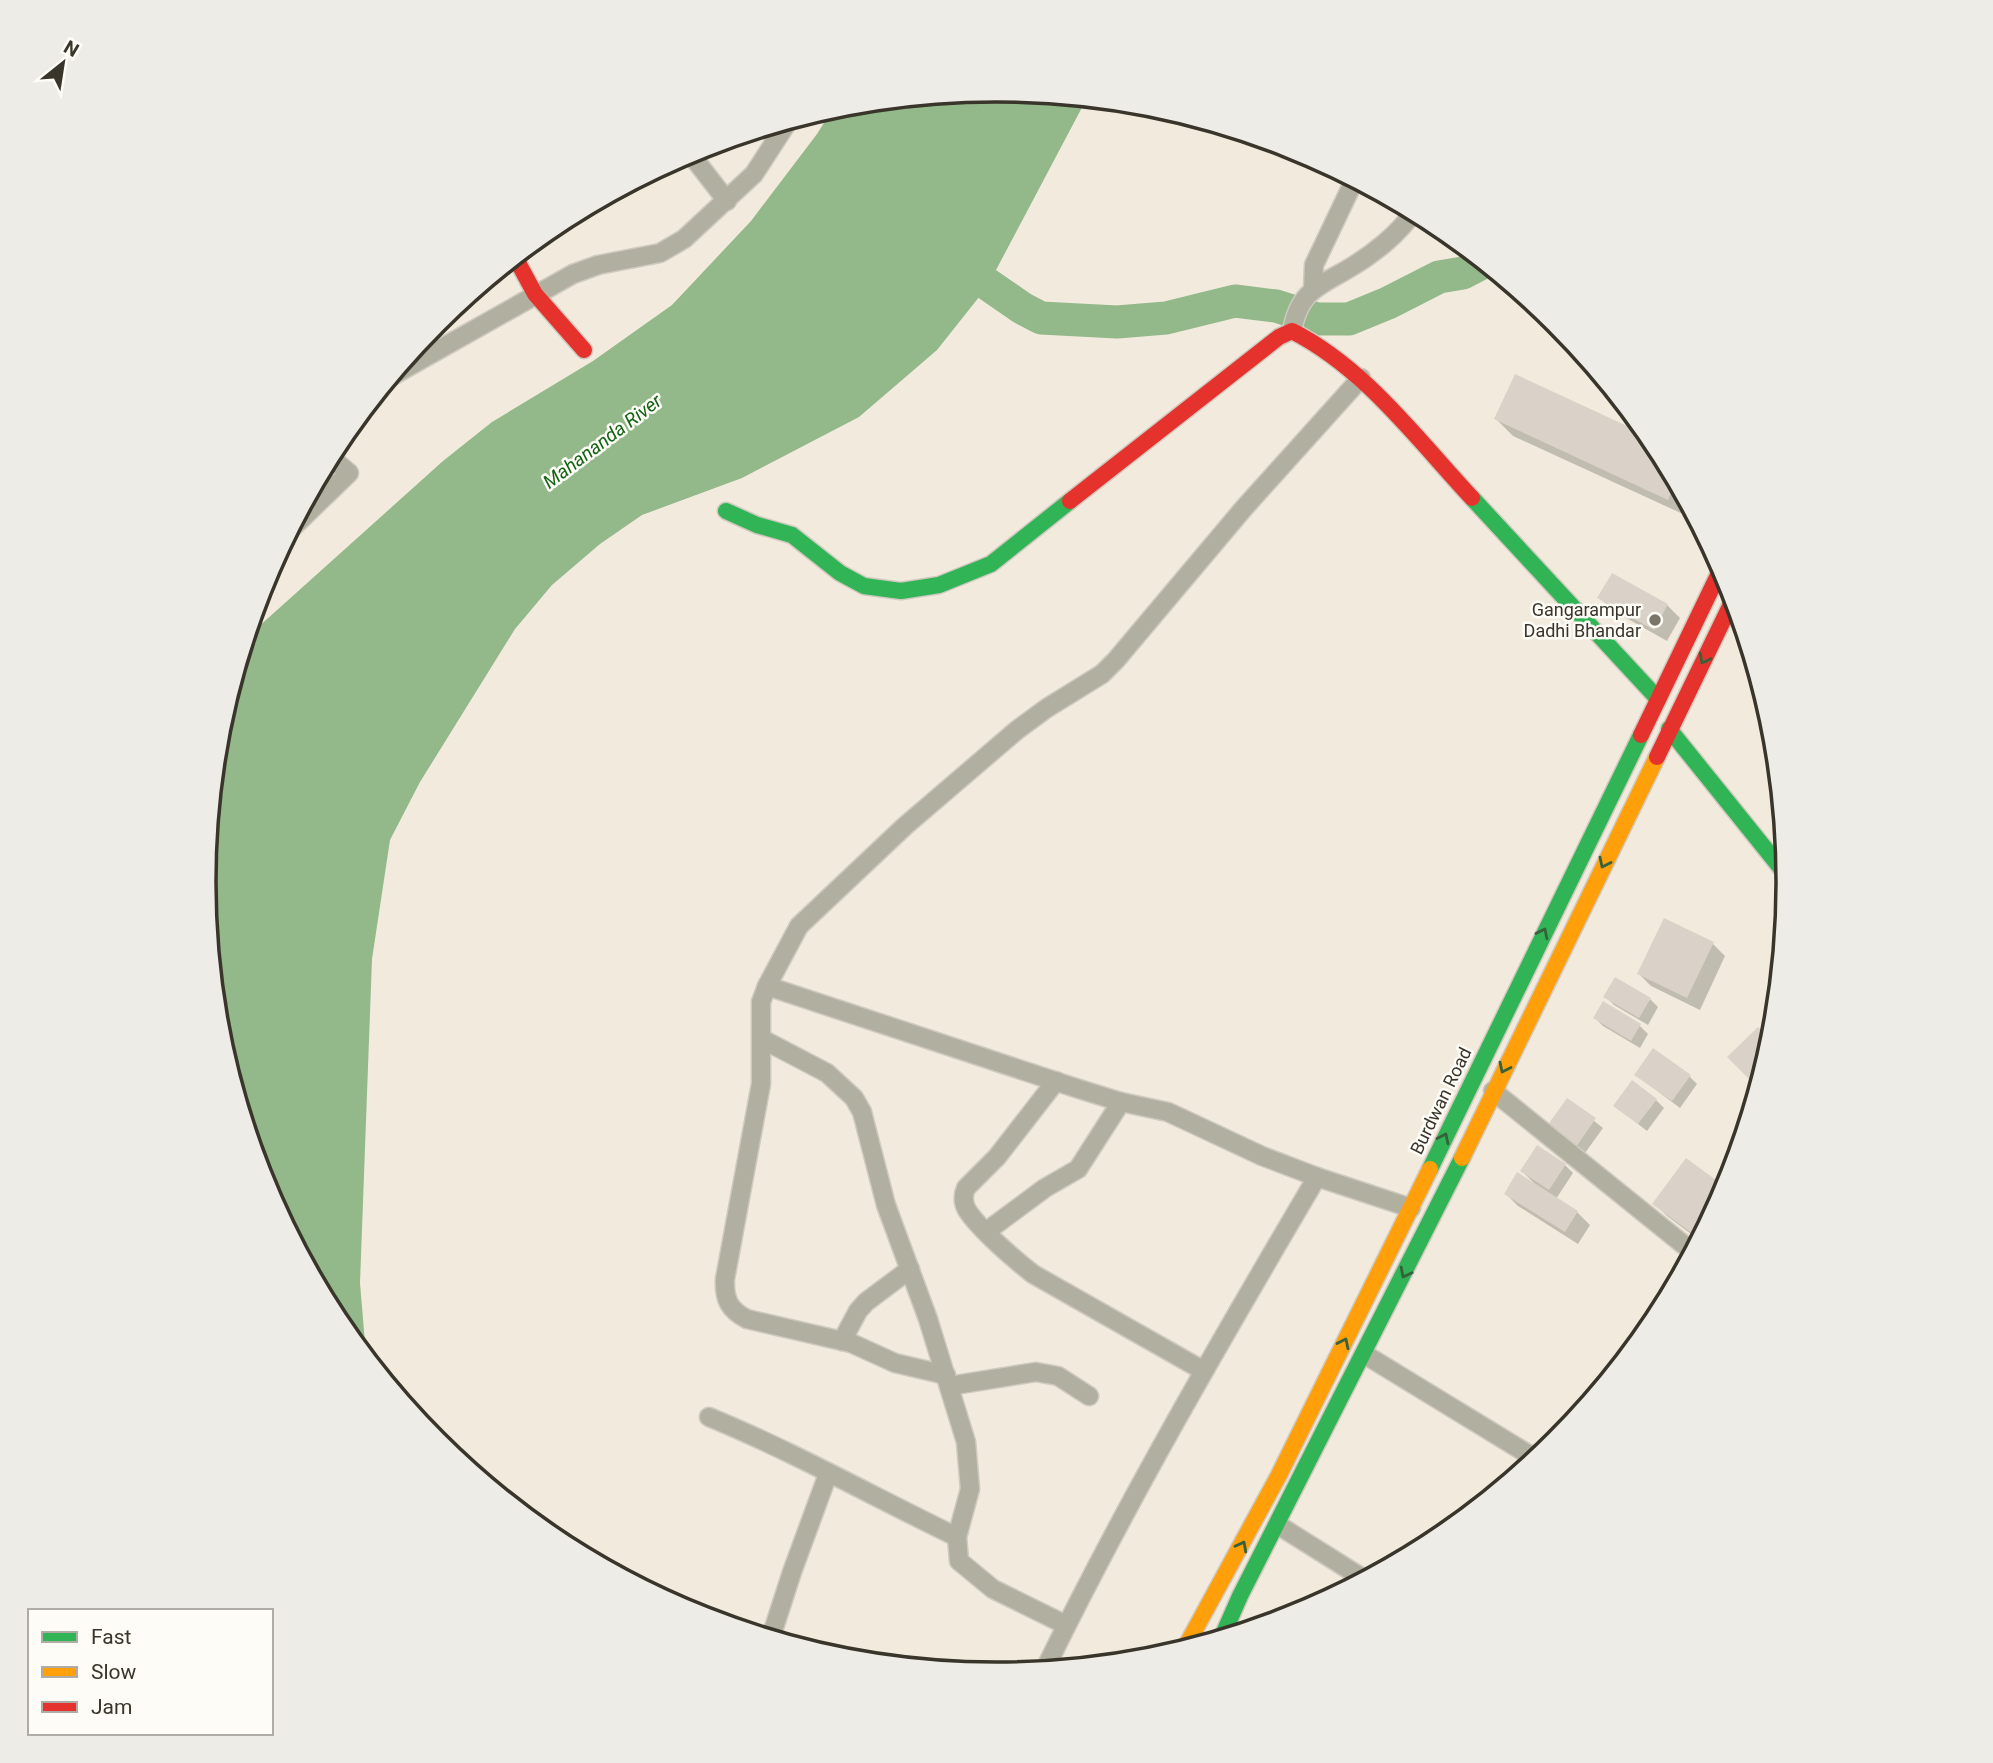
<svg xmlns="http://www.w3.org/2000/svg" width="1993" height="1763" viewBox="0 0 1993 1763" font-family="Roboto,sans-serif">
  <style>
    .water { fill: #93b88a }
    .shadow { fill: #0003 }
    .lines { fill: none; stroke-linecap: round; stroke-linejoin: round }
    .river { stroke: #93b88a; stroke-width: 33 }
    .building { fill: #dad2c8 }
    .street-casing { stroke: #cfc9bf; stroke-width: 21 }
    .fast-casing { stroke: #cfc9bf; stroke-width: 19 }
    .slow-casing { stroke: #cfc9bf; stroke-width: 19 }
    .jam-casing { stroke: #cfc9bf; stroke-width: 19 }
    .street { stroke: #b1b0a0; stroke-width: 18 }
    .fast { stroke: #30b455; stroke-width: 16 }
    .slow { stroke: #ff9f0a; stroke-width: 16 }
    .jam { stroke: #e5322d; stroke-width: 16 }
    .oneway { stroke: #36613a }
    .poi-dot { fill: #7a7569; stroke: #fefcf7; stroke-width: 2.5 }
    .labels { text-anchor: middle; stroke-width: 5; stroke-linejoin: round; paint-order: stroke }
    .poi-label { font-size: 18px; fill: #39352b; stroke: #fefcf7; text-anchor: end }
    .street-label { font-size: 18px; fill: #39352b; stroke: #fefcf7 }
    .water-label { font-size: 19px; font-style: italic; fill: #136315; stroke: #fefcf7 }
    .rim { fill: none; stroke: #39352b; stroke-width: 3.5 }
  </style>
  <rect width="100%" height="100%" fill="#f2ebdd"/>
  <polygon class="water" points="997,89 1087,98 987,287 937,350 859,417 742,478 642,515 600,544 552,585 515,629 420,782 390,840 372,959 360,1283 366,1355 338,1321 264,1184 219,1036 204,881 220,727 246,638 443,461 492,422 593,361 672,305 751,221 817,134 834,107"/>
  <g class="shadow">
    <polygon points="1516,376 1655,441 1690,505 1685,515 1513,436 1496,419"/>
    <polygon points="1612,575 1667,605 1680,618 1667,641 1612,610 1600,598"/>
    <polygon points="1713,944 1725,956 1700,1010 1651,986 1639,974"/>
    <polygon points="1616,979 1650,999 1658,1007 1648,1025 1614,1005 1606,997"/>
    <polygon points="1604,1003 1640,1026 1648,1034 1640,1048 1603,1026 1595,1018"/>
    <polygon points="1636,1075 1689,1076 1697,1084 1680,1108"/>
    <polygon points="1568,1100 1603,1128 1585,1153 1558,1134"/>
    <polygon points="1656,1100 1664,1108 1647,1131 1615,1106"/>
    <polygon points="1565,1165 1573,1173 1556,1199 1577,1212 1590,1225 1578,1244 1518,1206 1506,1194 1534,1183 1522,1171"/>
    <polygon points="1726,1189 1699,1240 1667,1216 1655,1204"/>
  </g>
  <g class="lines">
    <polyline class="river" points="951,259 1022,308 1041,318 1117,322 1166,318 1235,301 1276,306 1317,319 1349,319 1388,303 1439,277 1463,273 1484,262"/>
  </g>
  <g class="building">
    <polygon points="1515,374 1653,438 1676,481 1668,500 1494,419"/>
    <polygon points="1612,573 1668,604 1654,630 1597,598"/>
    <polygon points="1664,918 1714,942 1687,998 1637,974"/>
    <polygon points="1615,977 1651,998 1639,1018 1603,997"/>
    <polygon points="1603,1001 1641,1024 1631,1041 1593,1018"/>
    <polygon points="1758,1027 1772,1041 1760,1080 1755,1085 1727,1057"/>
    <polygon points="1653,1048 1691,1075 1672,1101 1634,1075"/>
    <polygon points="1632,1080 1657,1099 1638,1124 1613,1106"/>
    <polygon points="1567,1098 1596,1118 1576,1147 1547,1126"/>
    <polygon points="1537,1145 1566,1164 1549,1190 1520,1171"/>
    <polygon points="1737,1156 1729,1182 1721,1176"/>
    <polygon points="1686,1158 1727,1188 1700,1239 1652,1204"/>
    <polygon points="1517,1172 1578,1211 1565,1232 1504,1194"/>
  </g>
  <g class="lines">
    <g class="street-casing">
      <g id="street">
        <polyline points="689,152 727,201"/>
        <polyline points="1313,290 1314,265 1355,179"/>
        <path d="M 1292,331 C 1299,292 1317,287 1348,269 C 1372,255 1399,234 1414,211"/>
        <polyline points="392,376 573,274 598,265 660,253 684,239 754,174 789,120"/>
        <polyline points="291,529 349,473 330,457"/>
        <polyline points="767,986 1079,1089 1121,1102 1168,1112 1262,1156 1317,1177 1411,1208"/>
        <polyline points="762,1039 827,1073 854,1098 862,1112 886,1205 928,1319 966,1442 970,1489 957,1537 959,1561 993,1589 1066,1625"/>
        <path d="M 1056,1081 L 997,1157 L 966,1188 C 963,1195 963,1203 967,1210 C 979,1229 1014,1259 1033,1274 L 1204,1371"/>
        <polyline points="1493,1091 1684,1245"/>
        <polyline points="987,1231 1045,1188 1078,1169 1121,1102"/>
        <polyline points="842,1341 858,1311 866,1302 910,1269"/>
        <polyline points="1364,1354 1536,1459"/>
        <path d="M 946,1375 L 895,1363 L 851,1343 L 747,1319 C 729,1310 724,1299 725,1279 L 761,1084 L 761,1002 L 767,986 L 799,926 L 905,826 L 1017,730 L 1047,708 L 1102,674 L 1116,660 L 1244,508 L 1361,378"/>
        <polyline points="949,1386 1036,1372 1058,1376 1089,1396"/>
        <path d="M 709,1417 C 794,1452 874,1497 957,1537"/>
        <polyline points="1278,1525 1364,1579"/>
        <polyline points="771,1637 792,1572 828,1474"/>
        <path d="M 1045,1669 C 1127,1501 1222,1338 1317,1177"/>
      </g>
    </g>
    <g class="fast-casing">
      <g id="fast">
        <polyline points="1472,498 1658,699"/>
        <polyline points="726,511 757,525 792,535 840,573 864,586 901,591 939,585 991,564 1070,501"/>
        <polyline points="1669,729 1788,877"/>
        <polyline points="1430,1169 1641,735"/>
        <polyline points="1222,1637 1240,1596 1462,1158"/>
      </g>
    </g>
    <g class="slow-casing">
      <g id="slow">
        <polyline points="1462,1158 1657,757"/>
        <polyline points="1185,1648 1279,1475 1430,1169"/>
      </g>
    </g>
    <g class="jam-casing">
      <g id="jam">
        <polyline points="515,257 535,294 584,350"/>
        <path d="M 1070,501 L 1279,337 L 1292,331 C 1365,368 1417,439 1472,498"/>
        <polyline points="1641,735 1722,567"/>
        <polyline points="1657,757 1734,598"/>
      </g>
    </g>
    <use href="#street" class="street"/>
    <use href="#fast" class="fast"/>
    <use href="#slow" class="slow"/>
    <use href="#jam" class="jam"/>
  </g>
  <defs><path id="oneway-chevron" d="M-2-3.5L2.5 0L-2 3.5" fill="none" stroke-width="1.6" stroke-linecap="round" stroke-linejoin="round" transform="scale(1.75)"/></defs>
  <g class="oneway">
    <use href="#oneway-chevron" transform="translate(1704 659) rotate(117)"/>
    <use href="#oneway-chevron" transform="translate(1604 863) rotate(116)"/>
    <use href="#oneway-chevron" transform="translate(1543 933) rotate(-64)"/>
    <use href="#oneway-chevron" transform="translate(1504 1068) rotate(116)"/>
    <use href="#oneway-chevron" transform="translate(1444 1138) rotate(-64)"/>
    <use href="#oneway-chevron" transform="translate(1405 1273) rotate(117)"/>
    <use href="#oneway-chevron" transform="translate(1344 1343) rotate(-64)"/>
    <use href="#oneway-chevron" transform="translate(1242 1546) rotate(-62)"/>
  </g>
  <circle class="poi-dot" cx="1655" cy="620" r="7"/>
  <g class="labels">
    <g class="poi-label">
      <text x="1641" y="616">Gangarampur<tspan x="1641" dy="21">Dadhi Bhandar</tspan></text>
    </g>
    <g class="street-label">
      <text transform="translate(1441 1101) rotate(-64)" y="6">Burdwan Road</text>
    </g>
    <g class="water-label">
      <text transform="translate(602 441) rotate(-37)" y="7">Mahananda River</text>
    </g>
  </g>
  <path d="M0 0H1993V1763H0ZM216 882a780 780 0 1 1 1560 0a780 780 0 1 1-1560 0Z" fill="#eeece7" fill-rule="evenodd"/>
  <path class="rim" d="M216 882a780 780 0 1 1 1560 0a780 780 0 1 1-1560 0Z"/>
  <rect x="28" y="1609" width="245" height="126" fill="#fefcf7" stroke="#afaca5" stroke-width="2"/>
  <rect x="42" y="1632" width="35" height="10" fill="#30b455" stroke="#afaca5" stroke-width="2"/>
  <text x="91" y="1644" font-size="21" fill="#39352b">Fast</text>
  <rect x="42" y="1667" width="35" height="10" fill="#ff9f0a" stroke="#afaca5" stroke-width="2"/>
  <text x="91" y="1679" font-size="21" fill="#39352b">Slow</text>
  <rect x="42" y="1702" width="35" height="10" fill="#e5322d" stroke="#afaca5" stroke-width="2"/>
  <text x="91" y="1714" font-size="21" fill="#39352b">Jam</text>
  <g transform="translate(63 63) rotate(30)" stroke="#fefcf7" stroke-width="5" paint-order="stroke">
  <path d="M0-5L12 26L0 18L-12 26Z" fill="#39352b"/>
  <text y="-10" font-size="19" font-weight="bold" text-anchor="middle" fill="#39352b">N</text>
  </g>
</svg>
